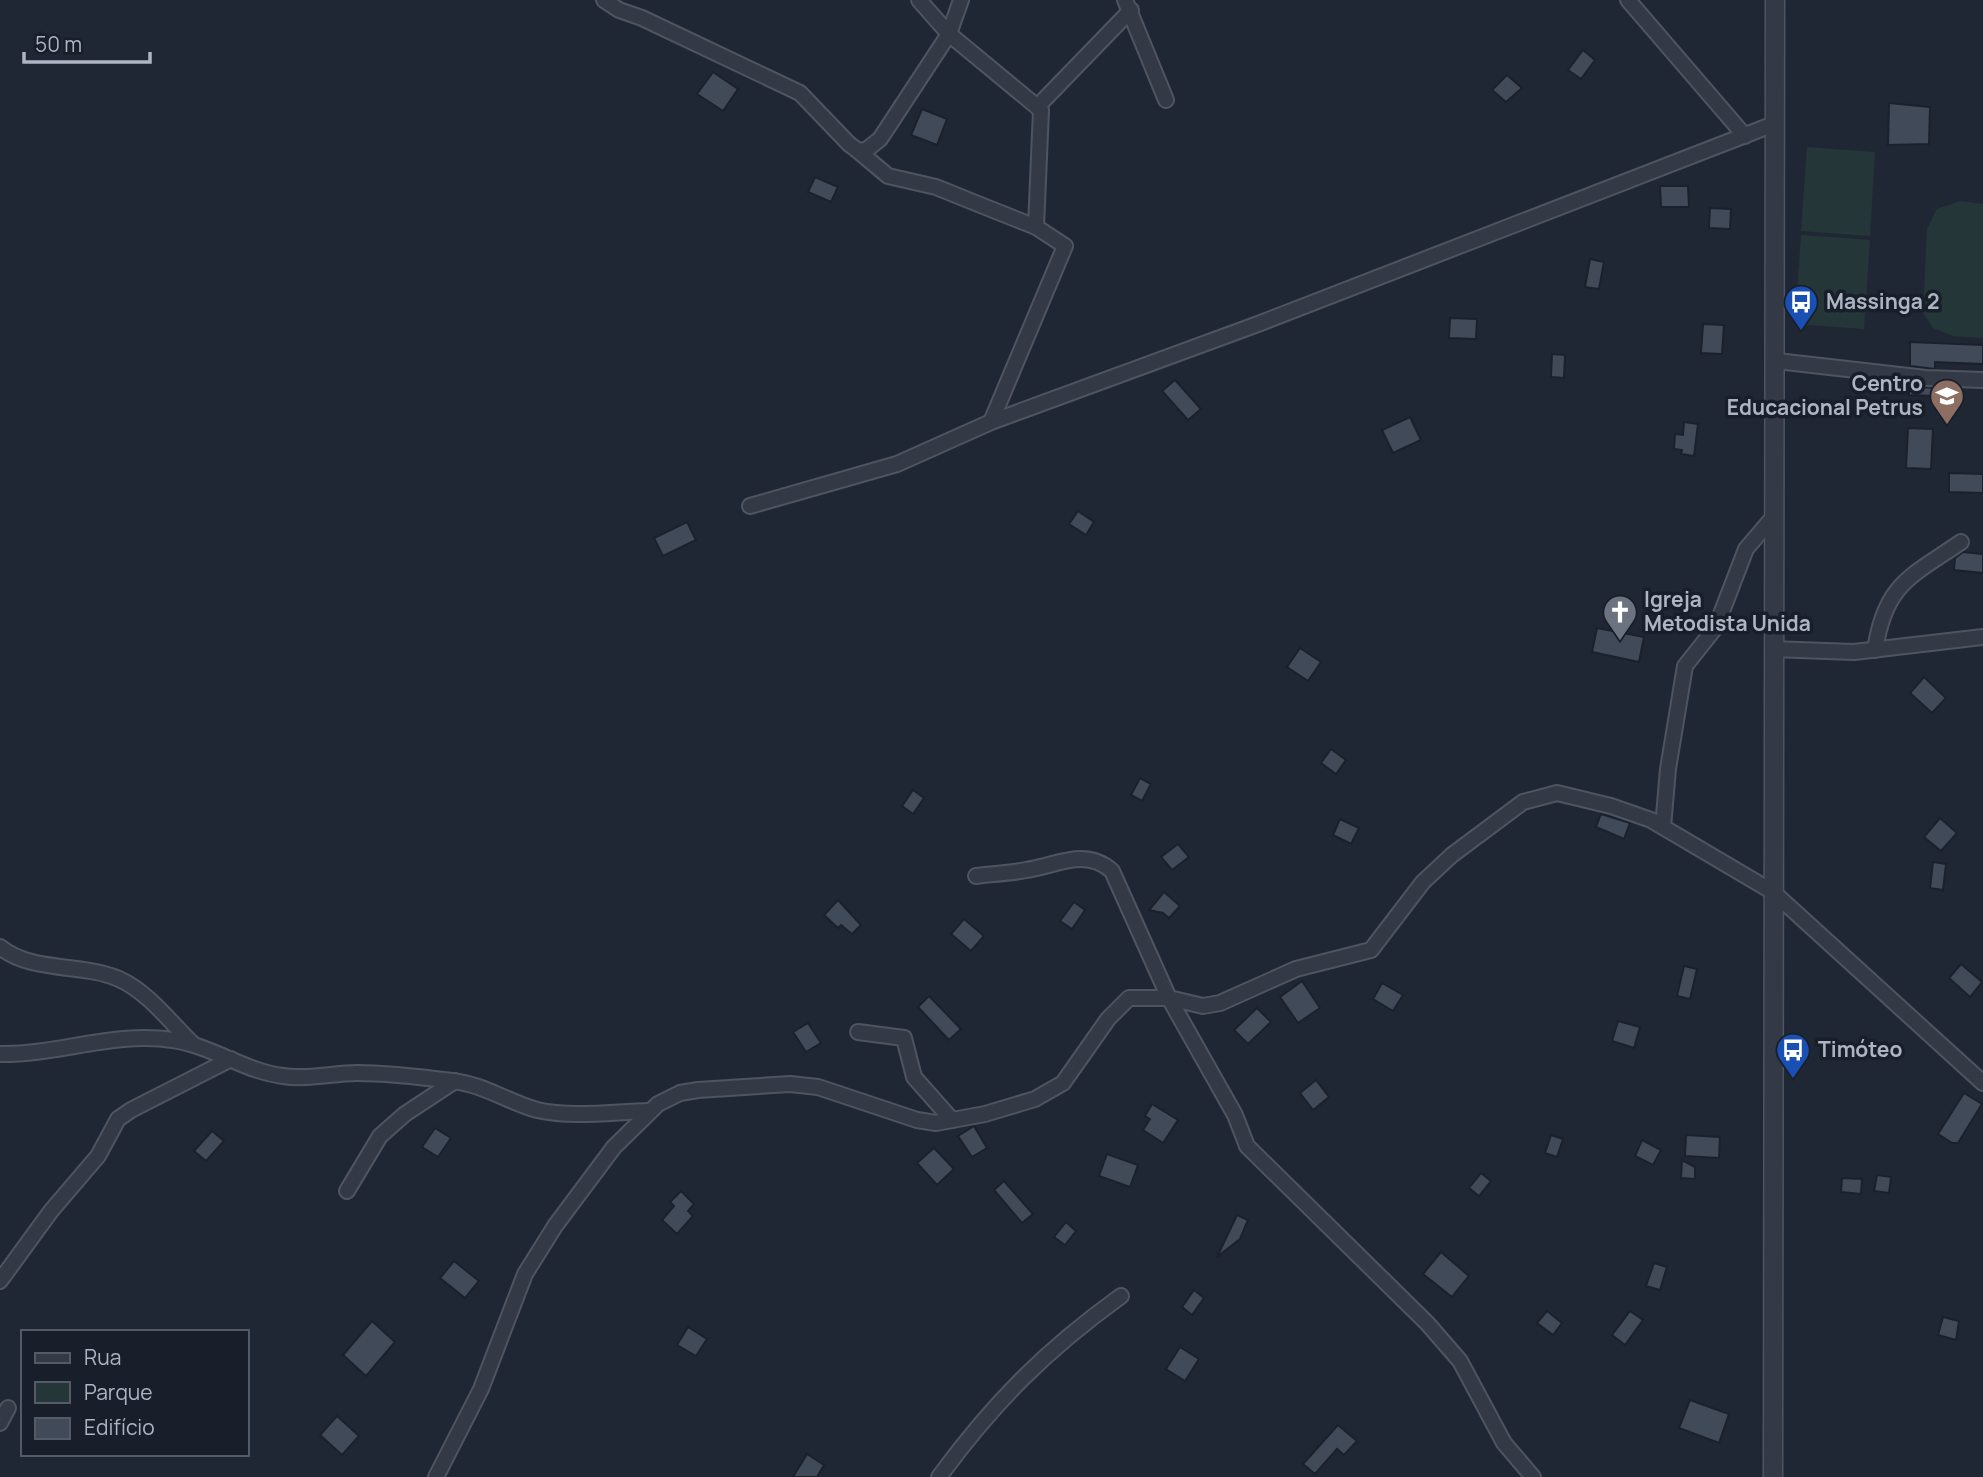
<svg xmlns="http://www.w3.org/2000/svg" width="1983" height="1477" viewBox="0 0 1983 1477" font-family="Manrope,sans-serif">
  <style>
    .green { fill: #253638 }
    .building { fill: #414a59; stroke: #1b212c; stroke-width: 2 }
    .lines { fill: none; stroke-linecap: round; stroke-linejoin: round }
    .minor-casing { stroke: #4e5460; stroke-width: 18 }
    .tertiary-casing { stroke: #4e5460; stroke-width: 21 }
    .minor { stroke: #333945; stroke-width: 14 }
    .tertiary { stroke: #333945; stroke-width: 18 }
    .labels { text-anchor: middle; stroke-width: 7; stroke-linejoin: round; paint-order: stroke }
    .poi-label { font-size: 21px; font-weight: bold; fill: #adb4c2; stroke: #191f2a; text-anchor: start }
  </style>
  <rect width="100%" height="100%" fill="#202734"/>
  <g class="green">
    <polygon points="1807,147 1875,152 1870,236 1801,231"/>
    <polygon points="1960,201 1983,204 1983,338 1953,336 1933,328 1923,312 1927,229 1937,209"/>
    <polygon points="1801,235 1870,240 1864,329 1795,324"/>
  </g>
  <g class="building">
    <polygon points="1583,50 1595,60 1581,79 1568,70"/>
    <polygon points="713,72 738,89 723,111 697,94"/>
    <polygon points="1507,75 1522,88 1506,102 1492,90"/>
    <polygon points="1889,103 1930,107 1929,144 1888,145"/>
    <polygon points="922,109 947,119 937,145 911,135"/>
    <polygon points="815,177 838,187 831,202 808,192"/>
    <polygon points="1660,186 1688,186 1689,207 1661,207"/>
    <polygon points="1710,208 1731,209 1730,229 1709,228"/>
    <polygon points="1590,259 1604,262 1599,289 1585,287"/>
    <polygon points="1450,318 1477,319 1476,339 1449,338"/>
    <polygon points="1703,324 1724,325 1722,354 1701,353"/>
    <polygon points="1910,342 1983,345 1983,364 1935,362 1935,369 1910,366"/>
    <polygon points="1552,354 1565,355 1564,378 1551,377"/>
    <polygon points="1175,380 1201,409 1188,420 1162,391"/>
    <polygon points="1909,386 1934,388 1934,396 1909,395"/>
    <polygon points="1410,417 1421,440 1393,453 1382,430"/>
    <polygon points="1684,422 1698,424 1694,456 1681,454 1682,450 1674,449 1675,434 1683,435"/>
    <polygon points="1908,428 1933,429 1931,469 1906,468"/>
    <polygon points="1949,473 1983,474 1983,493 1949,492"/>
    <polygon points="1078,511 1094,522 1086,535 1069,524"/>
    <polygon points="687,522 696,540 663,556 654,538"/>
    <polygon points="1963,552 1983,554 1983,573 1954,570 1955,558"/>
    <polygon points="1597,628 1644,637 1639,662 1592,652"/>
    <polygon points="1300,648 1321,662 1308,681 1287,667"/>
    <polygon points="1924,677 1946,698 1932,713 1910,693"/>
    <polygon points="1331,749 1346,760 1336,774 1321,763"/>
    <polygon points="1140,778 1151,784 1142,801 1131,795"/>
    <polygon points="913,790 924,798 913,814 902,806"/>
    <polygon points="1601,814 1630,823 1624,839 1596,827"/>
    <polygon points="1940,818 1957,833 1941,851 1924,837"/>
    <polygon points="1340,819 1359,828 1351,844 1333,835"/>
    <polygon points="1178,844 1189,857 1172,870 1161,857"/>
    <polygon points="1933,862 1946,864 1943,890 1930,888"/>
    <polygon points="1164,892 1180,906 1169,918 1163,913 1149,910"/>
    <polygon points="838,900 861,925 852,934 841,925 838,928 824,915"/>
    <polygon points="1074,902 1085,910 1072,929 1060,921"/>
    <polygon points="964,919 984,936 971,951 951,934"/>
    <polygon points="1961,964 1982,982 1970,997 1949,978"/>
    <polygon points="1684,966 1697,969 1690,999 1677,996"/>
    <polygon points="1302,981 1320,1008 1298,1023 1280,997"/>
    <polygon points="1382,983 1403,995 1393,1011 1373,999"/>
    <polygon points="929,996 961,1029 949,1040 918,1007"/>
    <polygon points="1257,1008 1271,1022 1248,1044 1234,1030"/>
    <polygon points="1618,1021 1640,1027 1634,1048 1612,1041"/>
    <polygon points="808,1023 821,1043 806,1052 793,1032"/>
    <polygon points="1316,1080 1329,1097 1313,1110 1300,1093"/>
    <polygon points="1964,1093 1982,1104 1958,1143 1952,1143 1938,1134"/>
    <polygon points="1152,1104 1178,1120 1163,1143 1143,1130 1150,1119 1145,1116"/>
    <polygon points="974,1126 987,1148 972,1157 958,1136"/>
    <polygon points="435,1128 451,1138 438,1157 422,1147"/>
    <polygon points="212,1131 224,1141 206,1161 194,1151"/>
    <polygon points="1551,1135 1563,1139 1557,1157 1545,1153"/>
    <polygon points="1686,1135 1720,1137 1719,1158 1685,1156"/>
    <polygon points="1642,1140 1661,1150 1653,1165 1635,1156"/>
    <polygon points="934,1148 954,1169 937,1185 917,1163"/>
    <polygon points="1107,1154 1138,1165 1130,1187 1099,1176"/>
    <polygon points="1682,1160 1695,1167 1695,1179 1681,1178"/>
    <polygon points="1481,1173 1491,1181 1479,1196 1469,1188"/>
    <polygon points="1877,1175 1891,1177 1889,1193 1874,1191"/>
    <polygon points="1842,1178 1862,1179 1861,1194 1841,1192"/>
    <polygon points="1004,1181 1033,1214 1022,1223 994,1190"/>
    <polygon points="681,1191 694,1204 688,1211 693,1216 677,1234 662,1220 674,1206 670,1202"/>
    <polygon points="1237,1215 1248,1220 1240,1239 1217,1257"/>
    <polygon points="1066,1222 1076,1231 1065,1245 1054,1237"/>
    <polygon points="1441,1252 1469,1276 1452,1297 1423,1274"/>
    <polygon points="454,1261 479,1281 465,1298 440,1278"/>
    <polygon points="1654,1263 1667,1267 1660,1290 1646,1286"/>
    <polygon points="1194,1290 1204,1298 1192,1315 1182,1307"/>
    <polygon points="1547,1311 1562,1323 1553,1335 1537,1323"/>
    <polygon points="1630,1311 1643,1320 1625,1345 1612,1335"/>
    <polygon points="1943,1317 1959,1321 1956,1340 1938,1335"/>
    <polygon points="372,1321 395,1342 366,1376 343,1355"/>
    <polygon points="688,1327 707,1339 696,1356 677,1345"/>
    <polygon points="1180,1347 1199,1359 1185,1381 1166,1369"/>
    <polygon points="1690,1400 1729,1414 1719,1443 1679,1428"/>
    <polygon points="337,1416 359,1436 342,1455 320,1435"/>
    <polygon points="1338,1425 1357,1441 1344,1455 1337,1449 1315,1474 1303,1464"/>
    <polygon points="807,1454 824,1465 817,1477 793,1477"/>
  </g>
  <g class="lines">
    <g class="minor-casing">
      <g id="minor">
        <polyline points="604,0 619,10 642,18 800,93 849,144 857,150 865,151 880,139 949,34 961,0"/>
        <polyline points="919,0 949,34 1041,110 1036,227"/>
        <polyline points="1125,0 1166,100"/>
        <polyline points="1628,0 1745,136"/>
        <polyline points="1038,106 1131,10"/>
        <polyline points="857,150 888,176 936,187 983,206 1036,227 1065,246 991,422"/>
        <polyline points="1777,361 1926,378 1983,380"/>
        <polyline points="750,506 897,464 991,422 1258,324 1774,124"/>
        <polyline points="1774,649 1854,652 1983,637"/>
        <path d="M 1875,650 C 1885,584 1910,577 1961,542"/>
        <polyline points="1663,827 1668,769 1685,666 1716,627 1746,549 1775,515"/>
        <path d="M 976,876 C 992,874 1010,873 1026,870 C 1056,866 1085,847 1112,871 L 1169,998 L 1235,1115 L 1247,1146 L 1427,1323 L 1460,1361 L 1504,1443 L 1533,1477"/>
        <path d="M 0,947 C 32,973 83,963 119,979 C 148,992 170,1022 192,1043"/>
        <polyline points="858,1032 904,1038 914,1077 952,1120"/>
        <path d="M 0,1054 C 58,1055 114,1031 173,1040 C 212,1046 244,1071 283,1076 C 307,1080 333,1073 357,1073 C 388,1073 421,1077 452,1081 C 483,1084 508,1102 537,1110 C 573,1118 611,1112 648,1111"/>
        <polyline points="347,1191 380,1136 405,1114 455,1081"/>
        <polyline points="0,1281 51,1211 98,1156 118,1119 131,1110 231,1059"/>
        <polyline points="0,1423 8,1408"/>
        <polyline points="436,1477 481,1389 525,1274 555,1226 614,1147 658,1104 680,1093 698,1090 790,1084 818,1087 917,1120 936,1123 985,1114 1035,1099 1063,1083 1108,1019 1129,998 1169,998 1203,1006 1220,1003 1296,969 1371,950 1423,882 1452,855 1523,802 1557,793 1611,806 1651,820 1773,892 1983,1083"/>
        <path d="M 939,1477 C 994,1402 1046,1350 1121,1296"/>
      </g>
    </g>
    <g class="tertiary-casing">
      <polyline id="tertiary" points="1773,1477 1775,0"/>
    </g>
    <use href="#minor" class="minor"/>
    <use href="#tertiary" class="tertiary"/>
  </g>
  <defs>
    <g id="bus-pin" transform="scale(1.75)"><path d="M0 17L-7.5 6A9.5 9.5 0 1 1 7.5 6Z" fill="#1a4fb4" stroke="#191f2a"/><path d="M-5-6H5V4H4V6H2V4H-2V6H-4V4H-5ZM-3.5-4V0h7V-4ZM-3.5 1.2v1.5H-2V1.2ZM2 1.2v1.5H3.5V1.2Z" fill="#fff"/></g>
    <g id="school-pin" transform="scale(1.75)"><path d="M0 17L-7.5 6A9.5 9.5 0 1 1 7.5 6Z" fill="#8d6e63" stroke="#191f2a"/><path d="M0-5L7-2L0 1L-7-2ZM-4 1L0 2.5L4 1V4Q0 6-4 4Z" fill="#fff"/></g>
    <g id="church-pin" transform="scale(1.75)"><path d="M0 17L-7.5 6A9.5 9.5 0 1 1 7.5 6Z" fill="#6b7280" stroke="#191f2a"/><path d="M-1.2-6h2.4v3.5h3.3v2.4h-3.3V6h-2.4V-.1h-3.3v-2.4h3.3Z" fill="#fff"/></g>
  </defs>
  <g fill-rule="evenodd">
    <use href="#bus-pin" x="1801" y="302"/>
    <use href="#school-pin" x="1947" y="396"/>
    <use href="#church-pin" x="1620" y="612"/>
    <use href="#bus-pin" x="1793" y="1050"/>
  </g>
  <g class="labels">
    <g class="poi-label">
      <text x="1826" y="309">Massinga 2</text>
      <text x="1923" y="391" text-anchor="end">Centro<tspan x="1923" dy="24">Educacional Petrus</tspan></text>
      <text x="1644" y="607">Igreja<tspan x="1644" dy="24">Metodista Unida</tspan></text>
      <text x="1818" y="1057">Timóteo</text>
    </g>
  </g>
  <rect x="21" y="1330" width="228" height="126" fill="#191f2a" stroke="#545b67" stroke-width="2"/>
  <rect x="35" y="1353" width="35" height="10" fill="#333945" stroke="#545b67" stroke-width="2"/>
  <text x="84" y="1365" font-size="21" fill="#adb4c2">Rua</text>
  <rect x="35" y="1382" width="35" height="21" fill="#253638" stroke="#545b67" stroke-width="2"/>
  <text x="84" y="1400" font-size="21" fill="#adb4c2">Parque</text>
  <rect x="35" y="1418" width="35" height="21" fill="#414a59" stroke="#545b67" stroke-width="2"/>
  <text x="84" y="1435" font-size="21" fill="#adb4c2">Edifício</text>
  <path d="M24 52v10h126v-10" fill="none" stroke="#adb4c2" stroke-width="3.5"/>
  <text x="35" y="52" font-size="21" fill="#adb4c2" stroke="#191f2a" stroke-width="5" paint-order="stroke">50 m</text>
</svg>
